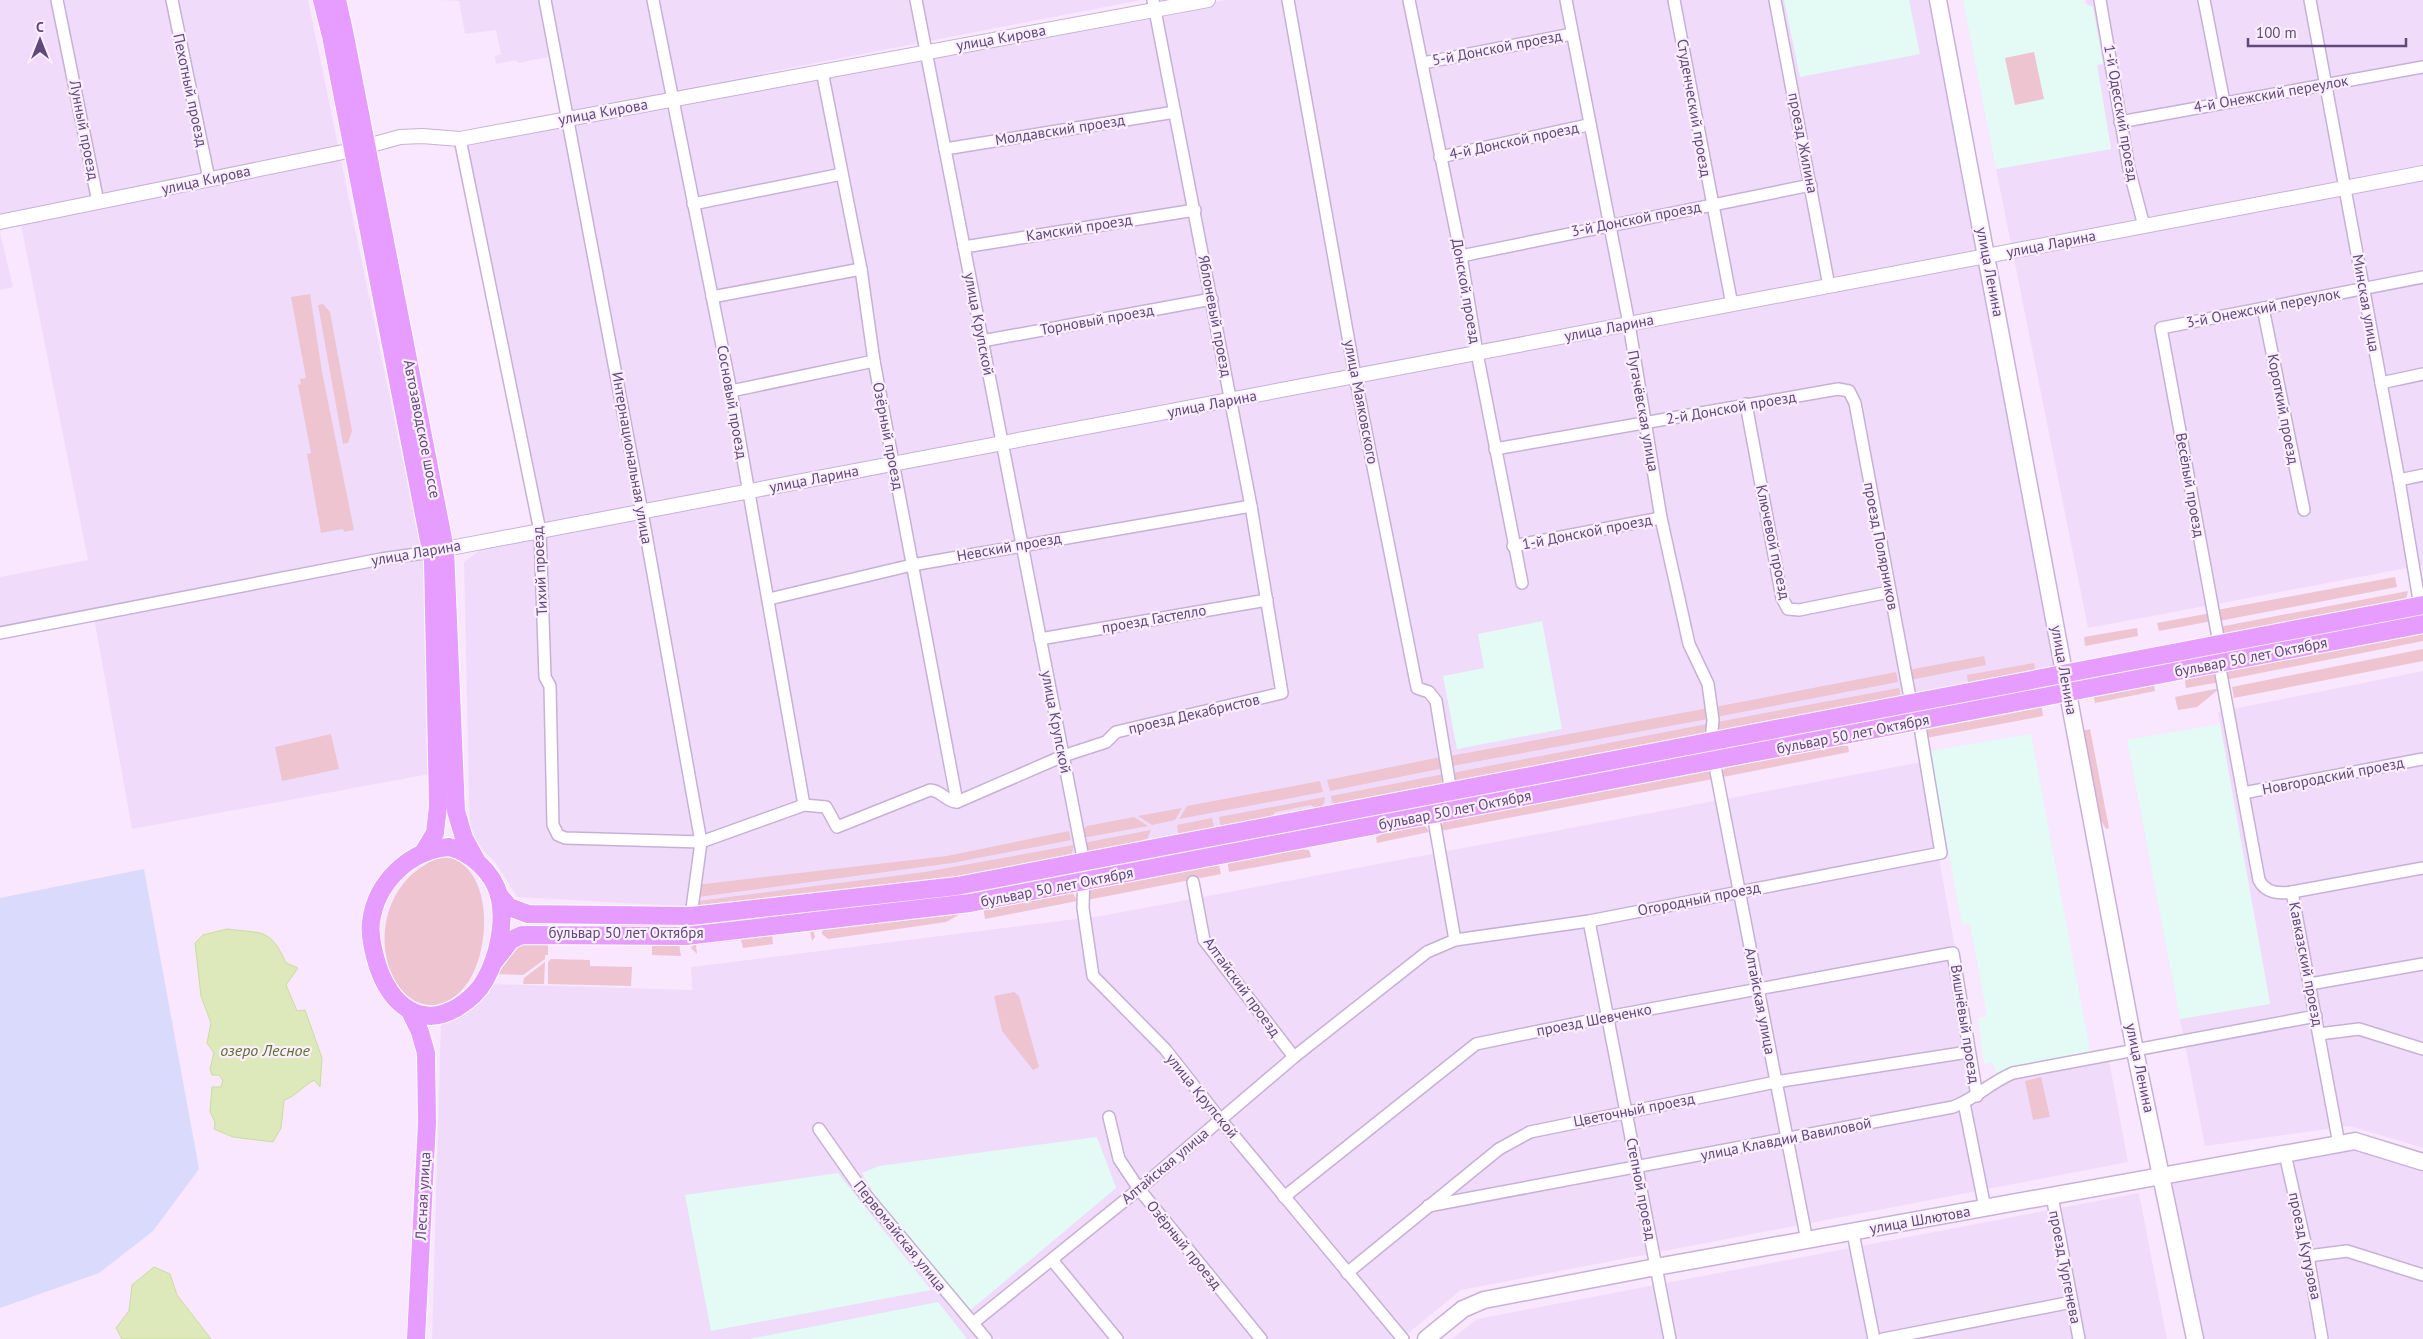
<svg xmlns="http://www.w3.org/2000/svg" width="2423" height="1339" viewBox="0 0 2423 1339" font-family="'PT Sans',sans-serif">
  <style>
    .residential { fill: #f1dbfb }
    .education { fill: #e3faf5 }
    .medical { fill: #dadafc }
    .green { fill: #edc4d0 }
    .water { fill: #dde9ba; stroke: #cbdc9f }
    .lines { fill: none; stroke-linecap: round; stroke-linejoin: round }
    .minor-casing { stroke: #c6b1d6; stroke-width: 14 }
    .tertiary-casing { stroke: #c6b1d6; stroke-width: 16 }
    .secondary-casing { stroke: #c9b0db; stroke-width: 19 }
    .primary-casing { stroke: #fff; stroke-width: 20 }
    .minor { stroke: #fff; stroke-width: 11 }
    .tertiary { stroke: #fff; stroke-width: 14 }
    .secondary { stroke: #fff; stroke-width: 16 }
    .primary { stroke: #e69dff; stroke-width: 18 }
    .labels { text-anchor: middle; stroke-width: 4.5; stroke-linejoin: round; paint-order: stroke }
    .street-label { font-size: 15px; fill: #60497a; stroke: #fbefff }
    .water-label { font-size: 16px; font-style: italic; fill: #607135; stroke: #fbefff }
  </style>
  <rect width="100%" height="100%" fill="#f8e7fe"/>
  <g class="residential">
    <polygon points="0,0 308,0 426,573 435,773 132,829 93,612 0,627 0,577 88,560 19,215 0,218"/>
    <polygon points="440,0 1141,0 569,111 558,55 518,63 516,60 496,64 495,56 501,54 496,30 465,34 459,1"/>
    <polygon points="1226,0 1932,0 1977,253 540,530 467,142"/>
    <polygon points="2086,0 2423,0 2423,565 2088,628 1996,169 2111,149"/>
    <polygon points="0,232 13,287 0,290"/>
    <polygon points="1981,265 2056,668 973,878 697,907 517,897 496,863 470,838 464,562 480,550"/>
    <polygon points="2423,671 2423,1148 2350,1126 2205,1146 2180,1019 2270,1003 2218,712"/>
    <polygon points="1922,762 1978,1078 1980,1081 2109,1060 2128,1162 1461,1290 1401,1339 432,1339 441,1021 455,1020 491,984 692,990 691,967 1101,916"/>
    <polygon points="2347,1147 2423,1171 2423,1339 2198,1339 2167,1177"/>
    <polygon points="2139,1193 2167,1339 1452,1339 1477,1319"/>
  </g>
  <g class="education">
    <polygon points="1784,0 1909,0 1920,54 1800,77"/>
    <polygon points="1963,0 2085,0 2083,3 2093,7 2103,64 2097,65 2111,149 1996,169"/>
    <polygon points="1542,621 1562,729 1457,749 1443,676 1484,668 1478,634"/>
    <polygon points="2220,724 2270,1004 2180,1019 2127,740"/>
    <polygon points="2031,734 2091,1056 1996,1073 1993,1062 1984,1064 1978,1018 1987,1016 1970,924 1962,925 1930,751"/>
    <polygon points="1097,1137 1116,1188 967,1313 880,1205 862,1173 879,1166"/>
    <polygon points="838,1173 931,1290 711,1331 685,1195"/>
    <polygon points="938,1302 967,1339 749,1339"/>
  </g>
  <polygon class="medical" points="144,869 199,1169 153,1231 99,1273 0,1308 0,898"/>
  <g class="green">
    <polygon points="2034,52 2044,99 2015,105 2005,58"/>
    <polygon points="310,294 322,372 354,530 344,532 343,529 321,533 307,454 311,453 298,385 301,384 300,379 306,378 291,297"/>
    <polygon points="323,304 330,312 352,431 348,443 343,444 318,305"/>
    <polygon points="2395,577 2397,587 2219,621 2217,610"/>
    <polygon points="2408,591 2406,599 2400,604 2229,637 2223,634 2219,627"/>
    <polygon points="2211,613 2212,621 2159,631 2157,623"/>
    <polygon points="2137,628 2138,636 2085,646 2084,637"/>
    <polygon points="2423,630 2423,641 2225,680 2228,669"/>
    <polygon points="2423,649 2423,661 2234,698 2232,687"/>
    <polygon points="1984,656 1986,665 1910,680 1908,670"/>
    <polygon points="2034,663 2036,673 1983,683 1968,682 1967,675"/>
    <polygon points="2211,671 2217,676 2220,682 2186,688 2185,681 2187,675"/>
    <polygon points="1896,672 1898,682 1716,717 1715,707"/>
    <polygon points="2037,684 2038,691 1724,751 1723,747"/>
    <polygon points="2154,684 2155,691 2095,703 2093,693"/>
    <polygon points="1899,688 1901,699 1722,732 1718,728 1717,722"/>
    <polygon points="2220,688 2197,707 2178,710 2175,697"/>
    <polygon points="2041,702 2043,716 1926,738 1928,726"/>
    <polygon points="1709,708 1708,719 1452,766 1450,756"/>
    <polygon points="1707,724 1703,735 1454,785 1452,773"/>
    <polygon points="2090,729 2109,828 2106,829 2098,815 2082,731"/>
    <polygon points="331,734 339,769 282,781 275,747"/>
    <polygon points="1827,745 1848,746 1849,752 1723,777 1723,771 1727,765"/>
    <polygon points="1703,752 1703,754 1225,849 1223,841"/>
    <polygon points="1441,757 1444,768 1330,791 1327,780"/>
    <polygon points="1708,770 1713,779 1440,831 1444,819"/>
    <polygon points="1444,774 1440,786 1337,806 1332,802 1331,796"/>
    <polygon points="1320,781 1323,792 1179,819 1187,806"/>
    <polygon points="1325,797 1323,807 1318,810 1311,805 1275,812 1270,820 1221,829 1219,817"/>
    <polygon points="1182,808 1175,820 1152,825 1138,816"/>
    <polygon points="1134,817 1148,826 1082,838 1083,830 1087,826"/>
    <polygon points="1212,818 1215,831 1178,833 1177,825"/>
    <polygon points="1424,824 1429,832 1377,843 1376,837 1395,827"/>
    <polygon points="1151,830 1147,839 1134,842 1119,849 1088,853 1083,843"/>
    <polygon points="1069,831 1071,840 952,863 698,897 701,885 704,884 947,856"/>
    <polygon points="1074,845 1071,857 980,876 702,908 698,901 925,872"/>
    <polygon points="1289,848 1309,850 1311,857 1229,872 1227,859"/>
    <path d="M 443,857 C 501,860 495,988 442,1003 C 431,1007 420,1005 410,998 C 398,989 390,974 387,960 C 377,916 399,870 443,857 Z"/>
    <polygon points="1218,861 1221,874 1087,900 1091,888"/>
    <polygon points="1068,873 1067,877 964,897 720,927 604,928 604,922"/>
    <polygon points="1072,891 1077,901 985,919 983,906"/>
    <polygon points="966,911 946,922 828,939 822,934 822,928"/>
    <polygon points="813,929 815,937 812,941 810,931 772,935 773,944 743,948 741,940 696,945 697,954 691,948 694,942"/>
    <polygon points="548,940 548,955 545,955 545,959 523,975 495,974 514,945"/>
    <polygon points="679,944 681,956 652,955 652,946"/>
    <polygon points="551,959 590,960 590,966 632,967 631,986 548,984 548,962"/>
    <polygon points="545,962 544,984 523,984 524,978"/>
    <polygon points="1014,992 1019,996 1039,1067 1033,1070 1002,1031 994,996"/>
    <polygon points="2041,1077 2050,1117 2033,1120 2025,1081"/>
  </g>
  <g class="water">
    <path d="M 227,929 C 262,934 270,927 286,963 L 298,968 L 286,985 L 297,1011 L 305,1010 L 322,1058 L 320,1087 L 314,1080 C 303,1086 296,1096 284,1100 L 281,1128 L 273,1142 L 233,1137 L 214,1129 L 215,1122 L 210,1112 L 212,1087 L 221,1087 L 223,1080 L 219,1075 L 212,1075 L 210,1069 L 214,1053 L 207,1043 L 211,1023 L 201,996 L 195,943 L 203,935 Z"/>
    <polygon points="154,1267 170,1274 177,1295 211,1339 122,1339 116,1328 129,1311 132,1285"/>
  </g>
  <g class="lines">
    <g class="minor-casing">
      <g id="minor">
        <polyline points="57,0 98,202"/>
        <polyline points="172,0 209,179"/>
        <polyline points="545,0 642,512 701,842 691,916"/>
        <polyline points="653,0 731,391 804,805"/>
        <polyline points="916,0 1084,863 1083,908 1093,976 1165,1049 1220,1119 1403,1339"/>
        <polyline points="1288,0 1355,376 1417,688 1429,692 1436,701 1451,792"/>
        <polyline points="1409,0 1461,256 1477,353 1522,583"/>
        <polyline points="1566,0 1629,324 1661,518 1689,644 1708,684 1713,720 1711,741 1714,761 1807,1241"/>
        <polyline points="1674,0 1732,305"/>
        <polyline points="1775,0 1829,286"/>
        <polyline points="2100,0 2129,169 2144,226"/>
        <polyline points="2204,0 2224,102"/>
        <polyline points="2310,0 2399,480 2420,606"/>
        <polyline points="1423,63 1572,34"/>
        <polyline points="822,71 861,269 874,361 957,802"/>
        <polyline points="2120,122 2423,67"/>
        <path d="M 460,139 L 540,531 L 545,677 L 550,686 L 553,825 L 558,835 L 565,838 L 701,842 L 804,805 L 826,807 L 837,827 L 930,790 C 941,790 946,802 957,802 L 1063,756 L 1106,742 L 1116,732 L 1282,693 L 1251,506 L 1153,0"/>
        <polyline points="945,149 1175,112"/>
        <polyline points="1440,157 1588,125"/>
        <polyline points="693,204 842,174"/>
        <polyline points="964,247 1195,210"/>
        <polyline points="1461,256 1811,185"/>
        <polyline points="712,297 861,269"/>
        <polyline points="2263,308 2304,510"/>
        <polyline points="982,341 1212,299"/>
        <polyline points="2381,383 2423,374"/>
        <polyline points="731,391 874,361"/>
        <polyline points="1746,404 1782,598 1788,609 1799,610 1889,592"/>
        <polyline points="1495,449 1838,389 1849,391 1855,403 1911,703"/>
        <polyline points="2399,480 2423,475"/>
        <polyline points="1513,546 1661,518"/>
        <polyline points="769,599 912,565 1251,506"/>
        <polyline points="0,633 381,559 438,551"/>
        <polyline points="1040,639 1267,600"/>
        <polyline points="2219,643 2161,328 2423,277"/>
        <path d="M 2219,663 L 2259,880 C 2265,893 2280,894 2292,892 L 2339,1144"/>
        <polyline points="2243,793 2423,759"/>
        <polyline points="1433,814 1455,940"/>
        <polyline points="1193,882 1204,940 1294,1057"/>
        <polyline points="2292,892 2423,868"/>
        <polyline points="1589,921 1670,1339"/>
        <polyline points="2310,984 2423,964"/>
        <polyline points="2319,1034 2359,1029 2423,1049"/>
        <polyline points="1964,1103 1985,1208"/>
        <polyline points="1109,1117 1119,1159 1139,1189 1261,1339"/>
        <polyline points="819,1129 864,1193 986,1339"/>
        <polyline points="2285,1154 2308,1256 2322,1339"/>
        <polyline points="2052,1196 2079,1339"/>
        <polyline points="1284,1197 1476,1044 1607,1017 1953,953 1977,1096"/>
        <path d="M 1428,1206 L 1953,1107 C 1975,1099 1991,1082 2013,1073 L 2316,1016"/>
        <polyline points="1853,1233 1874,1339"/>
        <polyline points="2308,1256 2347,1251 2423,1275"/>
        <polyline points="1052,1260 1117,1339"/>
        <polyline points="1347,1273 1499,1149 1530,1132 1776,1082 1968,1052"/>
        <polyline points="973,1323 1139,1189 1294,1057 1427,952 1455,940 1589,921 1941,853 1919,721"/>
        <polyline points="1883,1339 2072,1302"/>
      </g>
    </g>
    <g class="tertiary-casing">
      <g id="tertiary">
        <polyline points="0,222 353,150 400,137 422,136 460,139 1208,0"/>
        <polyline points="445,549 2423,173"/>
      </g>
    </g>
    <g class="secondary-casing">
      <g id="secondary">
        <polyline points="1938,0 2135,1051 2195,1339"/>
        <polyline points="1426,1339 1463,1309 1484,1300 1656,1267 2339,1144 2355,1141 2423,1162"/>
      </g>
    </g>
    <g class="primary-casing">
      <g id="primary">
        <polyline points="322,0 331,36 433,561 438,806 435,833 423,853"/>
        <polyline points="337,0 344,31 445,549 456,811 464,838 476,860"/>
        <path d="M 449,847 C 471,852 493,873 499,895 C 506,921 498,957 485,980 C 479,991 469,1000 458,1007 C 420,1030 391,1004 378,967 C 374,954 369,936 371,922 C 376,882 410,850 449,847 Z"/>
        <polyline points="499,895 509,907 528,914 691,916 957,886 2423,605"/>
        <polyline points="493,963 511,940 522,935 686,936 970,903 2423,624"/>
        <polyline points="410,1011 420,1032 426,1053 427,1123 416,1339"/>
      </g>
    </g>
    <use href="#minor" class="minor"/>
    <use href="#tertiary" class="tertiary"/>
    <use href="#secondary" class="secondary"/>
    <use href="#primary" class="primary"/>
  </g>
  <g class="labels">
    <g class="street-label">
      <text transform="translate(1001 38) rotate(-10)" y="5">улица Кирова</text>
      <text transform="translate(1497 48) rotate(-11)" y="5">5-й Донской проезд</text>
      <text transform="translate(190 90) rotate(78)" y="5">Пехотный проезд</text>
      <text transform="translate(2271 94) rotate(-10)" y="5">4-й Онежский переулок</text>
      <text transform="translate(1694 108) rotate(80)" y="5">Студенческий проезд</text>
      <text transform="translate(603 112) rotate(-10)" y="5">улица Кирова</text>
      <text transform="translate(2121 113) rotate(80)" y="5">1-й Одесский проезд</text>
      <text transform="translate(84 130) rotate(79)" y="5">Лунный проезд</text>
      <text transform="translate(1060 130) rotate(-9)" y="5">Молдавский проезд</text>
      <text transform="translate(1514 141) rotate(-12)" y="5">4-й Донской проезд</text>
      <text transform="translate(1803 143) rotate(79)" y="5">проезд Жилина</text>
      <text transform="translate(206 180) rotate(-12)" y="5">улица Кирова</text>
      <text transform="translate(1636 219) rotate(-11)" y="5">3-й Донской проезд</text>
      <text transform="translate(1079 228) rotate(-9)" y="5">Камский проезд</text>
      <text transform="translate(2051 244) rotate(-11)" y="5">улица Ларина</text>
      <text transform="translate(1990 272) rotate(79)" y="5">улица Ленина</text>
      <text transform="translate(1466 291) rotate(80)" y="5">Донской проезд</text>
      <text transform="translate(2366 303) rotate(80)" y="5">Минская улица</text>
      <text transform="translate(2263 308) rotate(-11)" y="5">3-й Онежский переулок</text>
      <text transform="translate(1215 316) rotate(79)" y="5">Яблоневый проезд</text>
      <text transform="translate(1097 320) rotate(-10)" y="5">Торновый проезд</text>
      <text transform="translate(979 324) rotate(79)" y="5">улица Крупской</text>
      <text transform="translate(1609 328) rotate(-11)" y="5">улица Ларина</text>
      <text transform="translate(732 402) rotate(80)" y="5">Сосновый проезд</text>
      <text transform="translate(1361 402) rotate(79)" y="5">улица Маяковского</text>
      <text transform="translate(1212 404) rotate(-11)" y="5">улица Ларина</text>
      <text transform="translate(1731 408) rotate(-10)" y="5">2-й Донской проезд</text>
      <text transform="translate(2283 409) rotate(79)" y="5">Короткий проезд</text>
      <text transform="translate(1643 411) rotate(80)" y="5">Пугачёвская улица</text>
      <text transform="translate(422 429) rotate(79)" y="5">Автозаводское шоссе</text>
      <text transform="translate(888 436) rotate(79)" y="5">Озёрный проезд</text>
      <text transform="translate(632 458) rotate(80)" y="5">Интернациональная улица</text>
      <text transform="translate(814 479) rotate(-11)" y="5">улица Ларина</text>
      <text transform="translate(2190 485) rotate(80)" y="5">Весёлый проезд</text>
      <text transform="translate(1587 532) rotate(-11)" y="5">1-й Донской проезд</text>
      <text transform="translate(1773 542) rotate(78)" y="5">Ключевой проезд</text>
      <text transform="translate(1881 546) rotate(79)" y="5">проезд Полярников</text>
      <text transform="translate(1009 547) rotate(-10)" y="5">Невский проезд</text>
      <text transform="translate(416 553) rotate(-10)" y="5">улица Ларина</text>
      <text transform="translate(540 571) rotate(-93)" y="5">Тихий проезд</text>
      <text transform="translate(1154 619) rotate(-10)" y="5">проезд Гастелло</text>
      <text transform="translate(2251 657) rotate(-11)" y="5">бульвар 50 лет Октября</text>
      <text transform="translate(2064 670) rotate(80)" y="5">улица Ленина</text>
      <text transform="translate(1194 714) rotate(-13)" y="5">проезд Декабристов</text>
      <text transform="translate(1056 722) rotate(79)" y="5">улица Крупской</text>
      <text transform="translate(1853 734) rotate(-11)" y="5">бульвар 50 лет Октября</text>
      <text transform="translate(2333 776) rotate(-11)" y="5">Новгородский проезд</text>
      <text transform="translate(1455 810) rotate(-11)" y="5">бульвар 50 лет Октября</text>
      <text transform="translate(1057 887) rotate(-11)" y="5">бульвар 50 лет Октября</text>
      <text transform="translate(1699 899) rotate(-11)" y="5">Огородный проезд</text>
      <text x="626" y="938">бульвар 50 лет Октября</text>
      <text transform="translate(2306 964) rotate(79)" y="5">Кавказский проезд</text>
      <text transform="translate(1242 987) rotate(54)" y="5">Алтайский проезд</text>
      <text transform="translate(1760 1001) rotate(79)" y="5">Алтайская улица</text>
      <text transform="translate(1594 1020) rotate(-11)" y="5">проезд Шевченко</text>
      <text transform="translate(1965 1024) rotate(81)" y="5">Вишнёвый проезд</text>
      <text transform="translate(2140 1068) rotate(78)" y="5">улица Ленина</text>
      <text transform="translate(1202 1096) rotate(51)" y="5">улица Крупской</text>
      <text transform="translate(1634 1110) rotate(-11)" y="5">Цветочный проезд</text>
      <text transform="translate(1786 1139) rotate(-11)" y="5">улица Клавдии Вавиловой</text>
      <text transform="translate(1165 1166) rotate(-40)" y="5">Алтайская улица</text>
      <text transform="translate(1641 1189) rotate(79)" y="5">Степной проезд</text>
      <text transform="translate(423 1196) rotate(-87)" y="5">Лесная улица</text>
      <text transform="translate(1920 1220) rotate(-10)" y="5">улица Шлютова</text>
      <text transform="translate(900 1236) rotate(51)" y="5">Первомайская улица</text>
      <text transform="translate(1184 1245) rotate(51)" y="5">Озёрный проезд</text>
      <text transform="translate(2305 1246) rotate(78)" y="5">проезд Кутузова</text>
      <text transform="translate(2065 1267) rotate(79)" y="5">проезд Тургенева</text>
    </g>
    <g class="water-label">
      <text x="265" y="1056">озеро Лесное</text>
    </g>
  </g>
  <g transform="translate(40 40)" stroke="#fbefff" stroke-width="4" paint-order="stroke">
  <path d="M0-4L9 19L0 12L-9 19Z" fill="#60497a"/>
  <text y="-8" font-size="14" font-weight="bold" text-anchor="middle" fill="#60497a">С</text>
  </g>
  <path d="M2248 38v8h158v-8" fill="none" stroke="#60497a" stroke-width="2.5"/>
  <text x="2256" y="38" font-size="15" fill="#60497a" stroke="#fbefff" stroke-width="4" paint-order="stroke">100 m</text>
</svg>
